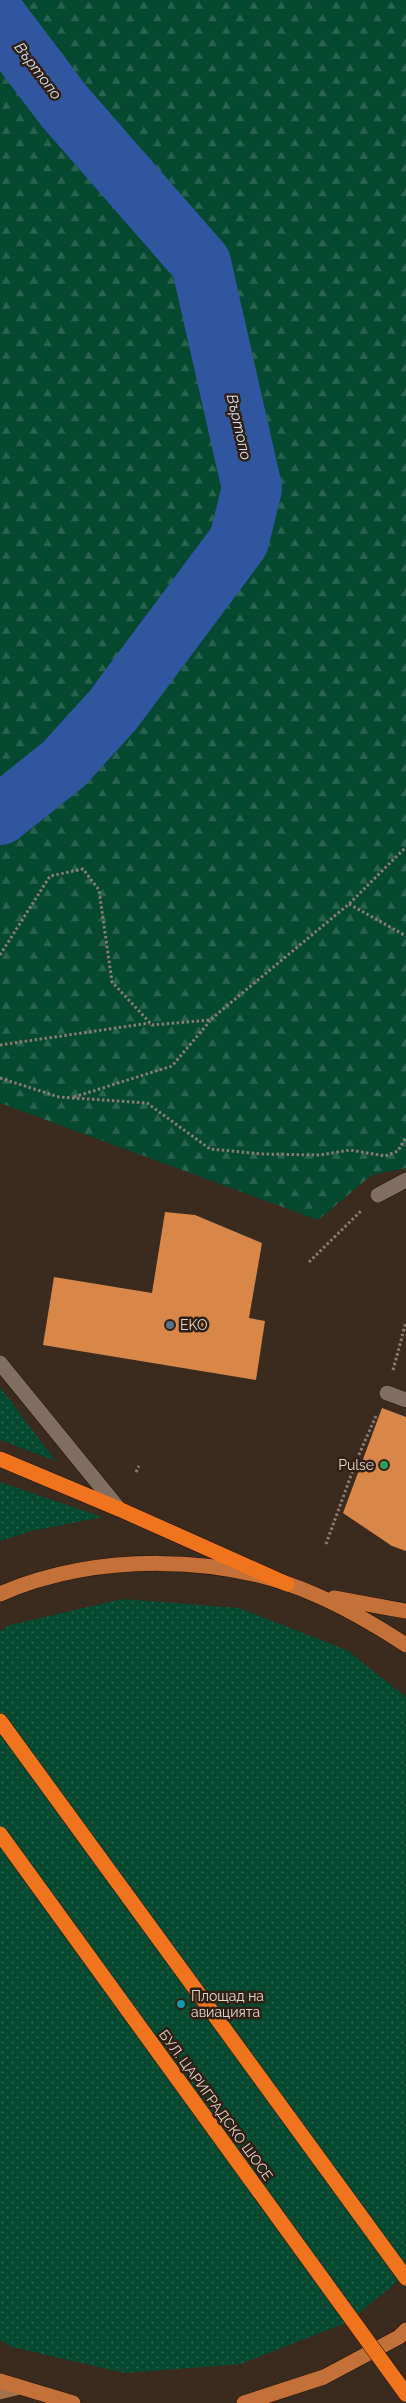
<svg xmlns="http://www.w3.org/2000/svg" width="406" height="2403" viewBox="0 0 406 2403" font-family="Raleway,sans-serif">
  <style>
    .grass { fill: url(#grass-dots) }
    .forest { fill: url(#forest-firs) }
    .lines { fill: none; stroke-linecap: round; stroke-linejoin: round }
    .river { stroke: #30569f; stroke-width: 60 }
    .building { fill: #d88749 }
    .lane-casing { stroke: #211207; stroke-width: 16 }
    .street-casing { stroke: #211207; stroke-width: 16 }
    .secondary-casing { stroke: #211207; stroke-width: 16 }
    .primary-casing { stroke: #211207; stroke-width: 16 }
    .highway-casing { stroke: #211207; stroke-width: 16 }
    .path { stroke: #8b7c72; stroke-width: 3; stroke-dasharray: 2.5 2.5; stroke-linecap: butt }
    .lane { stroke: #826e61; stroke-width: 15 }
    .street { stroke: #826e61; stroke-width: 15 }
    .secondary { stroke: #a3704d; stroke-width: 15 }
    .primary { stroke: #c47139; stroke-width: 15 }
    .highway { stroke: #f0731e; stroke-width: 15 }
    .highway-bridge-casing { stroke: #211207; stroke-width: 16; stroke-linecap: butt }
    .highway-bridge { stroke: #f0731e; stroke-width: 15 }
    .service-dot { fill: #5c6f8a; stroke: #302014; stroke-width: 2 }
    .leisure-dot { fill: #2e9e5b; stroke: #302014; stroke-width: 2 }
    .culture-dot { fill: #0f9aa8; stroke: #302014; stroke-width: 2 }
    .labels { text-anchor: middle; stroke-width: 5; stroke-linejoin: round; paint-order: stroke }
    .poi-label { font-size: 14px; fill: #e2d7cf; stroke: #302014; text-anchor: start }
    .street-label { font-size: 14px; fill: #e2d7cf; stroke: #302014 }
    .water-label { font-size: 15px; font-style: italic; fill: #d8e3f8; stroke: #302014 }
  </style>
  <defs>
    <pattern id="grass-dots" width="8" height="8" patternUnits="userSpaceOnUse" patternTransform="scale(1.25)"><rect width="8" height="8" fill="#054931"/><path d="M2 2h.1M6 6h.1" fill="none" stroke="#29624e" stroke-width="1.8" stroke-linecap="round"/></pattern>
    <pattern id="forest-firs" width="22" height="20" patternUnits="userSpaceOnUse" patternTransform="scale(1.25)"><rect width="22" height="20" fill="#054931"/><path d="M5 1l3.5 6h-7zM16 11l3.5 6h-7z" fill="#29624e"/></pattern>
  </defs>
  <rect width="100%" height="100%" fill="#3b2a1e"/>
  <g class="grass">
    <polygon points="0,1387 56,1461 0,1440"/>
    <polygon points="0,1482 103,1517 32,1531 0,1541"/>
    <polygon points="123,1599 239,1608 347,1650 406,1697 406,2275 348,2322 241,2364 125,2373 12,2347 0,2340 0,1631 10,1625"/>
  </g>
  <polygon class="forest" points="0,0 406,0 406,1168 372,1175 318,1220 0,1103"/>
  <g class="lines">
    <polyline class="river" points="0,21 64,106 201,263 252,488 239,541 113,710 64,764 0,815"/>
  </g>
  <g class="building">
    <polygon points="165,1212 195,1215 262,1243 249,1318 265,1321 256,1380 43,1345 54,1277 152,1293"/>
    <polygon points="382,1408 406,1417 406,1551 392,1546 343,1513"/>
  </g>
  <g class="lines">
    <g class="lane-casing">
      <g id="lane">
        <polyline points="378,1195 406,1180"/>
        <polyline points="387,1393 406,1400"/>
      </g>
    </g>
    <g class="street-casing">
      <polyline id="street" points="0,1363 119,1509"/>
    </g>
    <g class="secondary-casing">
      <polyline id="secondary" points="0,2392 16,2388"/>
    </g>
    <g class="primary-casing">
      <g id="primary">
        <path d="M 0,1594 C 95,1553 222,1553 316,1595 C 348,1609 377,1626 406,1645"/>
        <polyline points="334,1598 406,1611"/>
        <polyline points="0,2381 73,2403"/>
        <polyline points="244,2403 324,2377 399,2337 406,2330"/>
      </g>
    </g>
    <g class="highway-casing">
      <g id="highway">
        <polyline points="0,1459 119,1509 287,1584"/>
        <polyline points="0,1721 406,2278"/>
      </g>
    </g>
    <g class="path">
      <polyline points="349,904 406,936"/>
      <polyline points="0,955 50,876 83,869 99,890 112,982 152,1025 210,1020 349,904 406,847"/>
      <polyline points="0,1045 150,1023"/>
      <polyline points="0,1078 59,1097 147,1103 210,1149 263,1154 320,1155 350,1150 385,1156 398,1151 406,1137"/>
      <polyline points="74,1097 172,1066 210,1021"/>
      <polyline points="309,1262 361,1211"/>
      <polyline points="393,1370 406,1322"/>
      <polyline points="136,1472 139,1466"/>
      <polyline points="326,1544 357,1459 376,1416"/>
    </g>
    <use href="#lane" class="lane"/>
    <use href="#street" class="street"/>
    <use href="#secondary" class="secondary"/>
    <use href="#primary" class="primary"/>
    <use href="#highway" class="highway"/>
    <g class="highway-bridge-casing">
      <polyline id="highway-bridge" points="0,1834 406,2394"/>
    </g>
    <use href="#highway-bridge" class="highway-bridge"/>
  </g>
  <circle class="service-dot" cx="170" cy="1325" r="5"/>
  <circle class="leisure-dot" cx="384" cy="1465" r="5"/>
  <circle class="culture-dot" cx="181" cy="2004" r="5"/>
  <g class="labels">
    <g class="poi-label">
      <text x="180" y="1330">EKO</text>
      <text x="374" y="1470" text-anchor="end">Pulse</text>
      <text x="191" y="2001">Площад на<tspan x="191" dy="16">авиацията</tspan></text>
    </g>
    <g class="street-label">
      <text transform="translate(216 2105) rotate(54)" y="5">БУЛ. ЦАРИГРАДСКО ШОСЕ</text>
    </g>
    <g class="water-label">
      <text transform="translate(38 71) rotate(53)" y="5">Въртопо</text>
      <text transform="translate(239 427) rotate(77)" y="5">Въртопо</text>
    </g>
  </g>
</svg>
